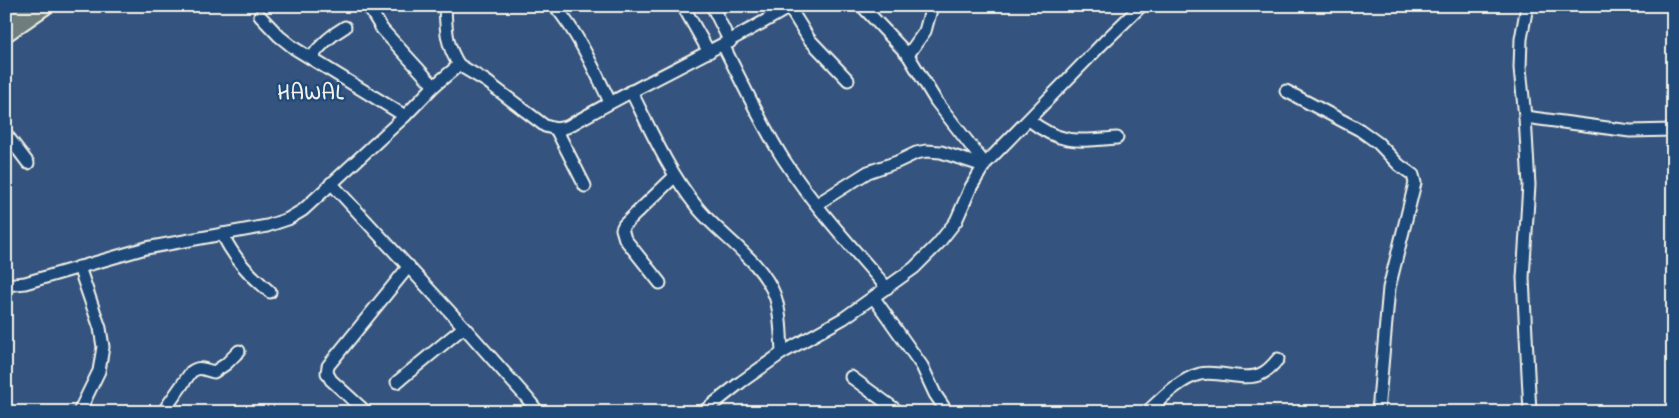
<svg xmlns="http://www.w3.org/2000/svg" width="1679" height="418" viewBox="0 0 1679 418" font-family="'Indie Flower',sans-serif">
  <style>
    .lines { fill: none; stroke-linecap: round; stroke-linejoin: round }
    .minor-casing { stroke: #f4f1e8; stroke-width: 15 }
    .highway-casing { stroke: #f4f1e8; stroke-width: 20 }
    .minor { stroke: #1f4a7a; stroke-width: 11 }
    .highway { stroke: #6d7e7c; stroke-width: 16 }
    .labels { text-anchor: middle; stroke-width: 5; stroke-linejoin: round; paint-order: stroke }
    .district-label { font-size: 21px; font-weight: bold; letter-spacing: 1px; fill: #f4f1e8; stroke: #1f4a7a }
  </style>
  <rect width="100%" height="100%" fill="#34547f"/>
  <filter id="ink" filterUnits="userSpaceOnUse"><feTurbulence type="fractalNoise" baseFrequency=".02" numOctaves="2"/><feDisplacementMap in="SourceGraphic" scale="10" xChannelSelector="R" yChannelSelector="G"/><feConvolveMatrix kernelMatrix="1 2 1 2 8 2 1 2 1" color-interpolation-filters="sRGB"/></filter>
  <g filter="url(#ink)">
    <g class="lines">
      <g class="minor-casing">
        <g id="minor">
          <polyline points="368,6 382,29 434,86"/>
          <path d="M 445,6 C 446,30 446,45 459,65"/>
          <path d="M 555,6 C 579,35 594,69 610,102"/>
          <polyline points="683,6 709,52"/>
          <polyline points="712,6 730,42"/>
          <polyline points="862,6 908,55 936,101 985,164"/>
          <polyline points="1527,6 1521,39 1520,68 1525,117 1529,185 1523,278 1530,412"/>
          <polyline points="789,7 809,39 848,80"/>
          <polyline points="260,16 279,36 294,48 405,116"/>
          <path d="M 723,45 C 743,84 761,124 784,160 C 814,206 852,247 887,288"/>
          <polyline points="908,55 925,31 932,6"/>
          <path d="M 311,58 C 321,44 331,35 345,27"/>
          <path d="M 631,91 C 651,131 669,172 697,207 C 721,237 761,259 775,296 C 781,314 781,335 782,353"/>
          <polyline points="1286,91 1360,130 1378,143 1399,165 1413,175 1415,183 1389,288 1378,412"/>
          <polyline points="1525,117 1630,131 1673,130"/>
          <path d="M 1029,120 C 1061,145 1078,141 1117,138"/>
          <polyline points="556,129 585,186"/>
          <polyline points="6,134 28,163"/>
          <polyline points="331,183 464,327 527,398 538,412"/>
          <polyline points="817,204 868,172 897,162 916,153 926,151 941,152 984,166"/>
          <path d="M 222,234 C 236,261 248,273 270,292"/>
          <polyline points="660,283 625,239 622,229 624,225 675,176"/>
          <path d="M 6,285 L 25,283 L 146,248 L 267,226 L 288,219 L 303,210 L 405,116 L 434,86 L 459,65 L 486,81 L 545,126 L 556,129 L 567,127 C 640,84 718,50 791,6"/>
          <polyline points="874,298 922,366 935,394 947,412"/>
          <polyline points="851,377 899,412"/>
          <polyline points="397,382 464,327"/>
          <polyline points="79,412 99,371 103,347 100,328 79,267"/>
          <path d="M 163,412 L 191,372 C 200,365 204,370 214,372 L 226,364 L 239,351"/>
          <polyline points="366,412 331,380 327,373 328,366 409,266"/>
          <polyline points="703,412 741,382 782,353 844,318 914,268 938,244 956,221 971,187 985,164 1104,42 1141,6"/>
          <path d="M 1147,412 C 1162,398 1180,379 1200,374 C 1219,370 1244,382 1261,374 C 1268,371 1273,365 1278,359"/>
        </g>
      </g>
      <g class="highway-casing">
        <g id="highway">
          <polyline points="6,16 20,6"/>
          <polyline points="6,33 45,6"/>
        </g>
      </g>
      <use href="#minor" class="minor"/>
      <use href="#highway" class="highway"/>
    </g>
  </g>
  <g class="labels">
    <g class="district-label">
      <text x="311" y="99">HAWAL</text>
    </g>
  </g>
  <rect width="1679" height="418" fill="none" stroke="#1f4a7a" stroke-width="25"/>
  <rect x="12" y="12" width="1654" height="393" fill="none" stroke="#f4f1e8" stroke-width="2" filter="url(#ink)"/>
</svg>
